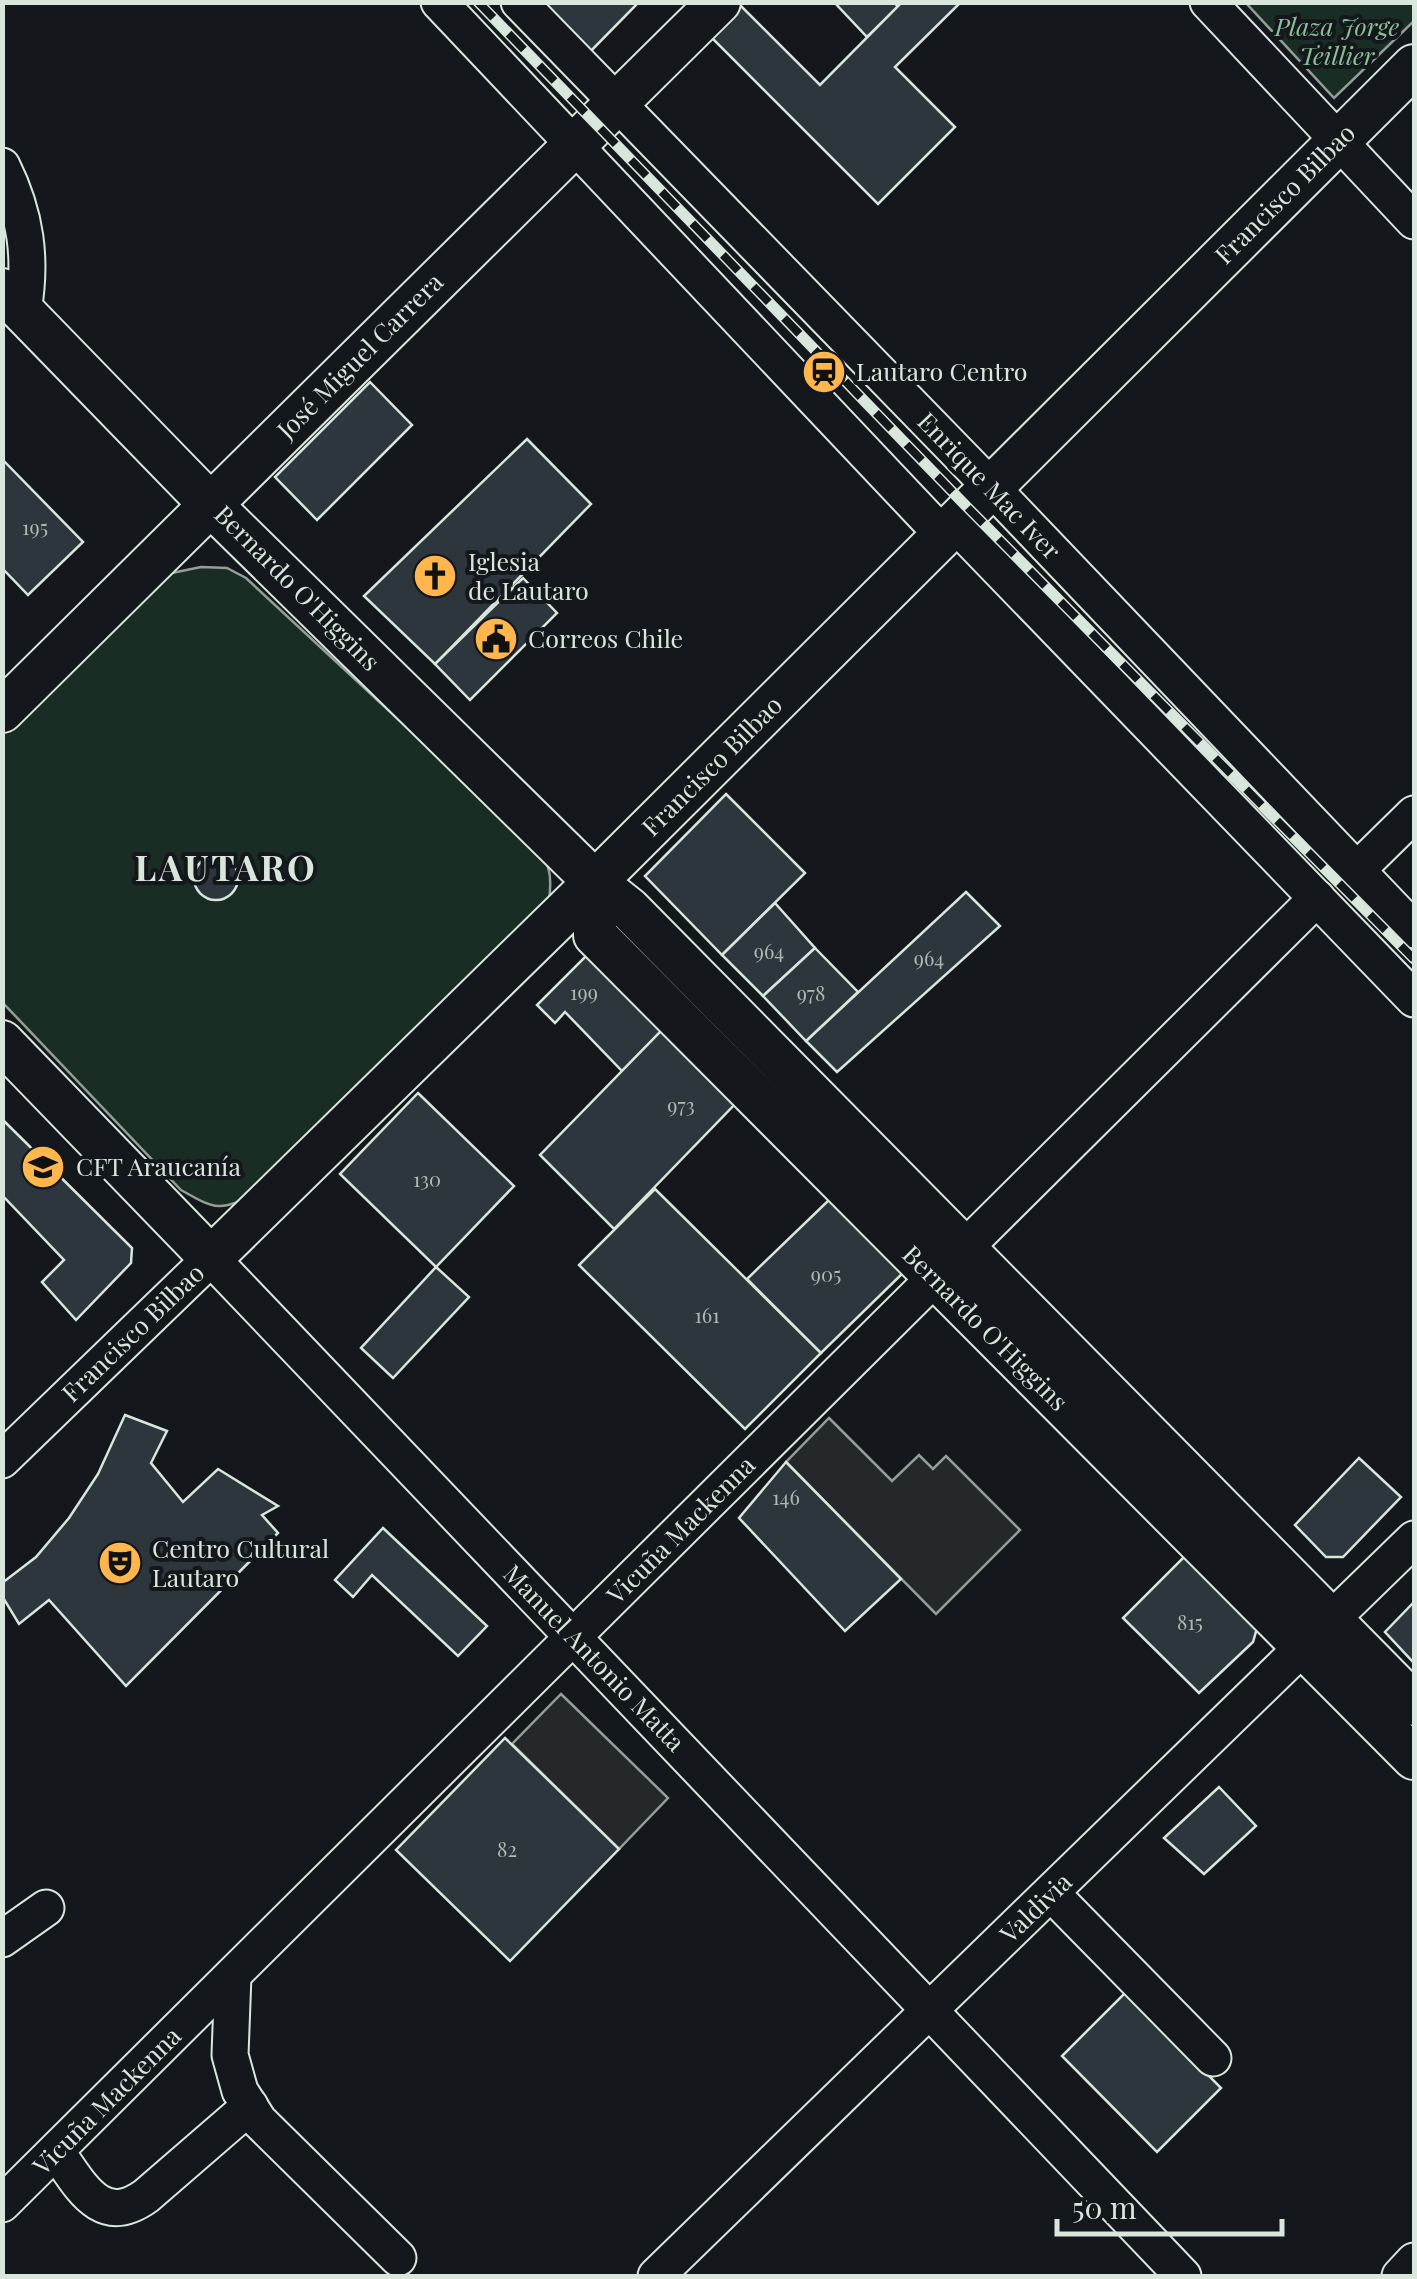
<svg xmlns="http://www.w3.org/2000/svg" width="1417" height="2279" viewBox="0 0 1417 2279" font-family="'Playfair Display',serif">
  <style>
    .green { fill: #1a2d24; stroke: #939e99; stroke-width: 2.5 }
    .parking { fill: #24282b; stroke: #939e99; stroke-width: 2.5 }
    .building { fill: #2c363c; stroke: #d8e6dc; stroke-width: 2.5 }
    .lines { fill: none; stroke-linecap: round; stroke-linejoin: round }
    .minor-casing { stroke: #d8e6dc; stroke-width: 39 }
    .major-casing { stroke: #d8e6dc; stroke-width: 46 }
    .minor { stroke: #14181c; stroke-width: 35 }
    .major { stroke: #14181c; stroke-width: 42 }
    .rail-casing { stroke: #d8e6dc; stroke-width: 11 }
    .rail { stroke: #14181c; stroke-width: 8; stroke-dasharray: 22; stroke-linecap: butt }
    .labels { text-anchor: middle; stroke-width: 8; stroke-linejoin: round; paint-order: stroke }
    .number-label { font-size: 20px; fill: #adbab4 }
    .park-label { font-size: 25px; font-style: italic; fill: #8ac095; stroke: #14181c }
    .street-label { font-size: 25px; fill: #d8e6dc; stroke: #14181c }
    .poi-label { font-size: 25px; fill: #d8e6dc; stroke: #14181c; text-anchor: start }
    .district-label { font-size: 35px; font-weight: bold; letter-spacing: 2.5px; fill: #d8e6dc; stroke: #14181c }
  </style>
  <rect width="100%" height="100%" fill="#14181c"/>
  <g class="green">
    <polygon points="1246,3 1414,3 1414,21 1334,98"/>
    <path d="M 201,567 L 227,568 L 246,578 L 527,839 C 551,863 552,870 549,903 L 257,1192 C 221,1212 216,1210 181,1190 L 3,1003 L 3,730 L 167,574 Z"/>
  </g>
  <g class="parking">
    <polygon points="829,1418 892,1481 919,1455 933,1469 946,1456 1020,1530 936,1614 786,1462"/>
    <polygon points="561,1694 668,1798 619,1849 512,1744"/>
  </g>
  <g class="building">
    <polygon points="534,2 639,2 587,55"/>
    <polygon points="834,2 894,2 898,7 867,37"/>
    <polygon points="902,2 961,2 895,67 955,127 878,204 709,35 740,5 820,85"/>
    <polygon points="370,382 412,425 317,520 275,477"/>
    <polygon points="527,439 591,504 435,664 364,596"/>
    <polygon points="2,459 83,542 28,595 2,568"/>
    <polygon points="523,578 557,613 470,700 435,664"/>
    <polygon points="726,794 805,873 722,955 645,876"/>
    <circle cx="216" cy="878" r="22"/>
    <polygon points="966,892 1000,926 837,1072 806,1041"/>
    <polygon points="775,903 815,948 763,996 722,955"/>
    <polygon points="815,948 858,992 806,1041 763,996"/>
    <polygon points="590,952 663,1029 622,1071 565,1012 555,1023 537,1005"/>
    <polygon points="663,1029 737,1102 614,1229 540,1155"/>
    <polygon points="418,1093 514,1186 436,1267 340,1174"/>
    <polygon points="2,1119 132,1248 131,1263 76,1320 42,1282 64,1260 2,1195"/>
    <polygon points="655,1189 821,1353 745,1429 579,1265"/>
    <polygon points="831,1198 905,1271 821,1353 747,1279"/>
    <polygon points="436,1267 469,1297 393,1378 361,1348"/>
    <polygon points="125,1415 167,1431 151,1463 183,1502 218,1469 278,1506 262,1515 278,1533 126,1686 49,1600 19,1624 2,1596 2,1583 36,1557 69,1518 98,1474"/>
    <polygon points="1359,1458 1401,1497 1343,1557 1326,1557 1295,1525"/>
    <polygon points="786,1462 901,1579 845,1631 739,1518"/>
    <polygon points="383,1528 487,1626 458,1656 372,1575 353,1597 335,1580"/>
    <polygon points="1185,1556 1257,1628 1253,1642 1199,1693 1123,1618"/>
    <polygon points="1414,1602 1414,1663 1385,1632"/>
    <polygon points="505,1738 619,1849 510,1961 396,1850"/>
    <polygon points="1219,1787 1256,1826 1204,1874 1164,1838"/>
    <polygon points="1126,1992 1221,2088 1157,2152 1062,2056"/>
  </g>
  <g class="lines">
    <g class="minor-casing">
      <g id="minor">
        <polyline points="439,2 943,535"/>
        <polyline points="519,2 991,487 1414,930"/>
        <polyline points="1208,2 1414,221"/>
        <path d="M 2,166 C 26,214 32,259 23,311"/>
        <polyline points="955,524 1414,999"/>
        <polyline points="1356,871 1414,814"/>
        <polyline points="2,1460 211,1258 1183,2276"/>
        <polyline points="1051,1893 1213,2058"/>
        <polyline points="2,1939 46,1908"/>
        <polyline points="233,1975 230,2055 240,2091 259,2121 398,2258"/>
        <path d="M 56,2151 C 80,2184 100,2229 146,2196 L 250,2106"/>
        <polyline points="2,2204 1317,898"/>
        <polyline points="656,2276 1414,1539"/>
        <polyline points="1400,2276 1414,2261"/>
      </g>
    </g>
    <g class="major-casing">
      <g id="major">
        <polyline points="2,290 210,504 595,882 629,909 1414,1704"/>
        <polyline points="2,711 719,2"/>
        <polyline points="595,882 595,935 1414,1758"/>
        <polyline points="2,1042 211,1258 595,882 1414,66"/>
      </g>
    </g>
    <use href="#minor" class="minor"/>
    <use href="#major" class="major"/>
    <g class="rail-casing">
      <polyline id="rail" points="478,2 969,509 1414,959"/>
    </g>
    <use href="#rail" class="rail"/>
  </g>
  <defs>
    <g id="station-disc" transform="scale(2.25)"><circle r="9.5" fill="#ffb74d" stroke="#14181c"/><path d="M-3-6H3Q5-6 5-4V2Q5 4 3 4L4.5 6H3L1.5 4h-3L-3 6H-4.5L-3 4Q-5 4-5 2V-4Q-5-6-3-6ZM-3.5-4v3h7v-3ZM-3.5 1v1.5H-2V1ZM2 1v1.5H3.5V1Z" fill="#111"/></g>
    <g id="church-disc" transform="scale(2.25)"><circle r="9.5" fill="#ffb74d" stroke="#14181c"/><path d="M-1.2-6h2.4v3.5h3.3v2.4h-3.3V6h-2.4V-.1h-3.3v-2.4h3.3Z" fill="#111"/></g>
    <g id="civic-disc" transform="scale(2.25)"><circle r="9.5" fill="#ffb74d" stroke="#14181c"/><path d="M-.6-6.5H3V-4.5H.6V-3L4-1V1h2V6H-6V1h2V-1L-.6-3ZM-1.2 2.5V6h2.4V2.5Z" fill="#111"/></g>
    <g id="university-disc" transform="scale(2.25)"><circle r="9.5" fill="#ffb74d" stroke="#14181c"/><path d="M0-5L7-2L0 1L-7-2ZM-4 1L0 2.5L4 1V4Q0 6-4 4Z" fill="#111"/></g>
    <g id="theatre-disc" transform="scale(2.25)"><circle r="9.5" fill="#ffb74d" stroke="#14181c"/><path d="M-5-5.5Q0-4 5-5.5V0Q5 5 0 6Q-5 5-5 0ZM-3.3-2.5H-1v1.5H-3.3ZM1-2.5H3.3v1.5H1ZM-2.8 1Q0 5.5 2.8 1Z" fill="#111"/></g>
  </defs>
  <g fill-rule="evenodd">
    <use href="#station-disc" x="824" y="372"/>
    <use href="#church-disc" x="435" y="576"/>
    <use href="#civic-disc" x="496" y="639"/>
    <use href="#university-disc" x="43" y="1167"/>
    <use href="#theatre-disc" x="120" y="1563"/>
  </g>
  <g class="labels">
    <g class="number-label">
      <text x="35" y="535">195</text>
      <text x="769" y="959">964</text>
      <text x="929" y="966">964</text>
      <text x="584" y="1000">199</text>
      <text x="811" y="1001">978</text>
      <text x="681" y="1113">973</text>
      <text x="427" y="1187">130</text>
      <text x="826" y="1282">905</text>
      <text x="707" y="1323">161</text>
      <text x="786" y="1505">146</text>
      <text x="1190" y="1630">815</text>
      <text x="507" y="1857">82</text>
    </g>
    <g class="park-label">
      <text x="1337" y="36">Plaza Jorge<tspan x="1337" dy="29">Teillier</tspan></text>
    </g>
    <g class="street-label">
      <text transform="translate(1285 194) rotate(-45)" y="9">Francisco Bilbao</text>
      <text transform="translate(360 356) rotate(-45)" y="9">José Miguel Carrera</text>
      <text transform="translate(989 486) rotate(46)" y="9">Enrique Mac Iver</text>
      <text transform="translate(297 588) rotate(45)" y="9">Bernardo O'Higgins</text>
      <text transform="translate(712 766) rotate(-45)" y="9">Francisco Bilbao</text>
      <text transform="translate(985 1328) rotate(45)" y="9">Bernardo O'Higgins</text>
      <text transform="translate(133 1333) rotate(-44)" y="9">Francisco Bilbao</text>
      <text transform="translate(681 1530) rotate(-45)" y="9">Vicuña Mackenna</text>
      <text transform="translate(594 1658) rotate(46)" y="9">Manuel Antonio Matta</text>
      <text transform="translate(1036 1908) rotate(-44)" y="9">Valdivia</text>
      <text transform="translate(107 2101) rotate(-45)" y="9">Vicuña Mackenna</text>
    </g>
    <g class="poi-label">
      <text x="856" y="381">Lautaro Centro</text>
      <text x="468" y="571">Iglesia<tspan x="468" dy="29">de Lautaro</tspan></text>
      <text x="528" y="648">Correos Chile</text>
      <text x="76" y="1176">CFT Araucanía</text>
      <text x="152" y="1558">Centro Cultural<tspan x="152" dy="29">Lautaro</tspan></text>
    </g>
    <g class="district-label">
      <text x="226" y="881">LAUTARO</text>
    </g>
  </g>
  <rect width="1417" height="2279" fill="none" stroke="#d8e6dc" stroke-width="10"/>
  <path d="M1057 2219v15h225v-15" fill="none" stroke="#d8e6dc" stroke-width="5"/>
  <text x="1072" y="2219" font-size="30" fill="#d8e6dc" stroke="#14181c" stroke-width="8" paint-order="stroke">50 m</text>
</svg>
